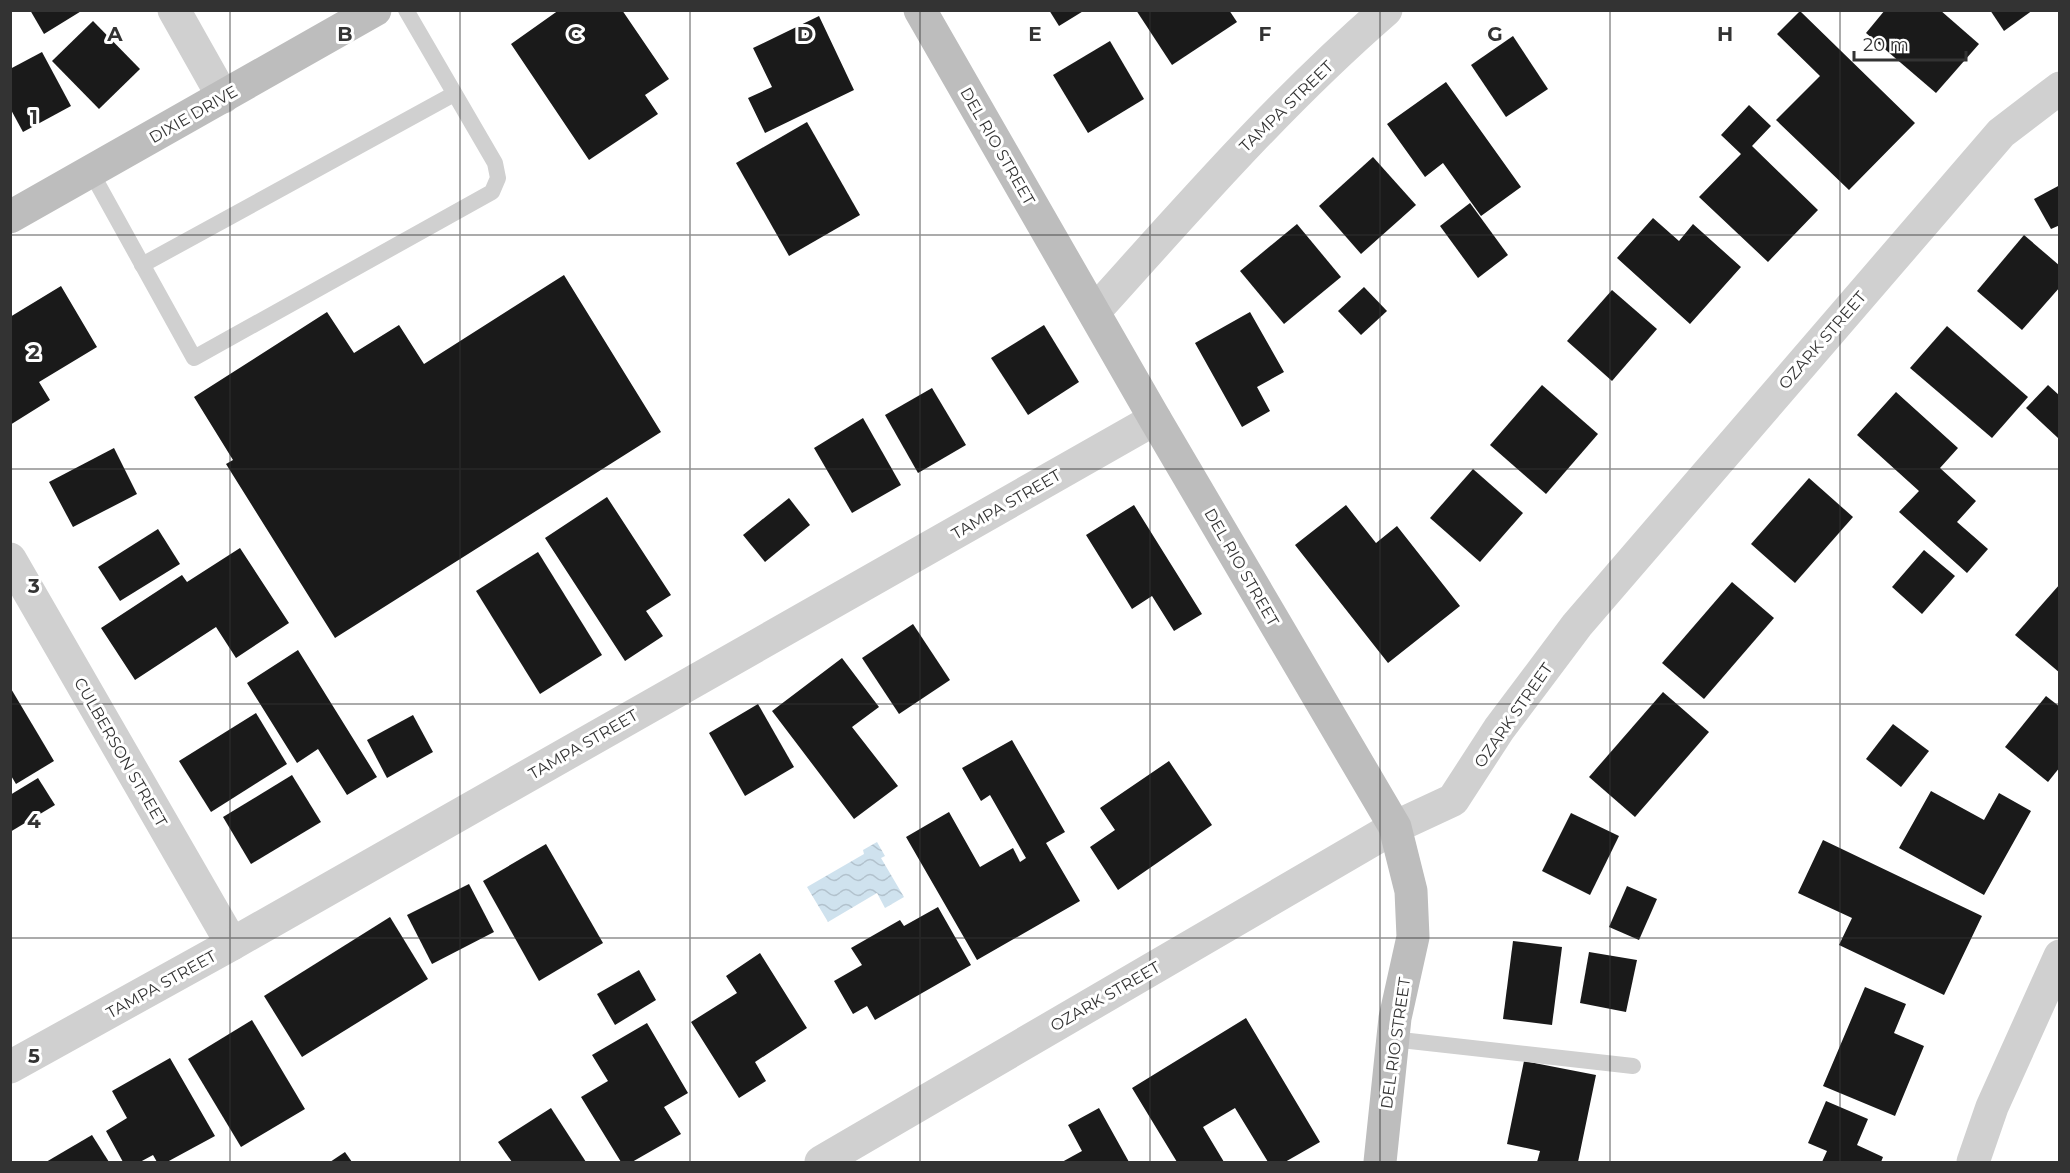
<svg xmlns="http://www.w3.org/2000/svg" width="2070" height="1173" viewBox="0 0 2070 1173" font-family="Montserrat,sans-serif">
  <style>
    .water { fill: url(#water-waves) }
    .building { fill: #1a1a1a }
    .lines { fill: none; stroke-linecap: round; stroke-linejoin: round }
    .lane { stroke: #d0d0d0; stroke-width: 16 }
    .street { stroke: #d0d0d0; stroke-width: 33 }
    .secondary { stroke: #bdbdbd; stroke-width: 33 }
    .grid { fill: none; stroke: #333; stroke-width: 1.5; stroke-opacity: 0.55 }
    .labels { text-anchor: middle; stroke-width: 6; stroke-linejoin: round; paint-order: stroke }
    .street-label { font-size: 16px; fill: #333; stroke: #fff }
    .grid-label { font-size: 20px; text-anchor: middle; font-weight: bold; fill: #333; stroke: #fff; stroke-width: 6; stroke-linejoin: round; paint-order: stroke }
  </style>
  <defs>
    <pattern id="water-waves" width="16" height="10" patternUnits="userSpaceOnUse" patternTransform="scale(1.5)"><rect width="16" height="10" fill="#cfe2ee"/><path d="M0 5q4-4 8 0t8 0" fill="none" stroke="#b2c2cd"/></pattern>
  </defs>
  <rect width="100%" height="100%" fill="#fff"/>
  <polygon class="water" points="877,842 885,856 881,858 904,897 885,908 877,893 828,922 807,887 864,854 863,850"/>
  <g class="building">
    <polygon points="30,10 83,10 44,34"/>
    <polygon points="559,10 622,10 669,79 645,95 658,114 589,160 511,44"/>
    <polygon points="1049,10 1085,10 1059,26"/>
    <polygon points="1136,10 1229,10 1237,22 1172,65"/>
    <polygon points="1885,10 1940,10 1979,44 1936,93 1866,33"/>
    <polygon points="1990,10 2033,10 2004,31"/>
    <polygon points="1800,11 1915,123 1849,190 1776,120 1820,76 1777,34"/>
    <polygon points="819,16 854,90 765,133 748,98 772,87 753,48"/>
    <polygon points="93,21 140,69 99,109 52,61"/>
    <polygon points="1513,36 1548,89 1506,117 1471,65"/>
    <polygon points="1110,41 1144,99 1088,133 1053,75"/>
    <polygon points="42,52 71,106 23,132 10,108 10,69"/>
    <polygon points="1446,82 1521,187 1481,216 1443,163 1425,177 1387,124"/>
    <polygon points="1749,105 1771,126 1752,146 1818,210 1768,262 1699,197 1741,154 1721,135"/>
    <polygon points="807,122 860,215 789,256 736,163"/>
    <polygon points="1373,157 1416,205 1361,254 1319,206"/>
    <polygon points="2060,185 2060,225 2051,229 2034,199"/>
    <polygon points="1470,203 1508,255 1478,278 1440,226"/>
    <polygon points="1653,218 1679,241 1693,224 1741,267 1690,324 1617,258"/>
    <polygon points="1297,224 1341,277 1284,324 1240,271"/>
    <polygon points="2024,235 2060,266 2060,287 2022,330 1977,291"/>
    <polygon points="564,275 661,432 335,638 226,464 233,460 194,397 327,312 354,353 399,325 424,364"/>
    <polygon points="61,286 97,347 39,382 50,400 10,425 10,317"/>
    <polygon points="1364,287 1387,311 1361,335 1338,311"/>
    <polygon points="1612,290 1657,329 1612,381 1567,341"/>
    <polygon points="1250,312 1284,372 1257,387 1270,411 1242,427 1195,343"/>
    <polygon points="1044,325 1079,382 1028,415 991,358"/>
    <polygon points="1947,326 2028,397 1992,438 1910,368"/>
    <polygon points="1542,385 1598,434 1546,494 1490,445"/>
    <polygon points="2048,385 2060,396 2060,436 2058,438 2026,408"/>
    <polygon points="932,388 966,445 918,473 885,415"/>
    <polygon points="1896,392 1958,448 1940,468 1976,501 1957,522 1988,549 1967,573 1899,512 1919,491 1857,435"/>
    <polygon points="863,418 901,485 852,513 814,448"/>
    <polygon points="114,448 137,494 73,527 49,482"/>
    <polygon points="1473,469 1523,513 1480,562 1430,518"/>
    <polygon points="1809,478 1853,517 1795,583 1751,544"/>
    <polygon points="607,497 671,595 646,611 663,636 625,661 545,538"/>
    <polygon points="789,498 810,525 765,562 743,535"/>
    <polygon points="1134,505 1202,614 1174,631 1152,596 1132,609 1086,535"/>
    <polygon points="1346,505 1376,543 1397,526 1460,606 1388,663 1295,545"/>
    <polygon points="158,529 180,564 120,601 98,567"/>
    <polygon points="240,548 289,623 236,658 216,627 135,680 101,628 182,575 187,582"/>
    <polygon points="1924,550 1955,576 1922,614 1892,587"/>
    <polygon points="538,552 602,655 540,694 476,591"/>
    <polygon points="1732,582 1774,618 1704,699 1662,663"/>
    <polygon points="2060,584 2060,673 2015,635"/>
    <polygon points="913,624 950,680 899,714 862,658"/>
    <polygon points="298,650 377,777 347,795 318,749 297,763 247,683"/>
    <polygon points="842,658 879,707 852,727 898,786 854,819 772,711"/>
    <polygon points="10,687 54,761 16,784 10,774"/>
    <polygon points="1663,692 1709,732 1635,817 1589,777"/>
    <polygon points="2046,696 2060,707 2060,767 2048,782 2005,747"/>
    <polygon points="758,704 794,767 745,796 709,733"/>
    <polygon points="256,713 287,764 211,812 179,761"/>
    <polygon points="413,715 433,752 387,778 367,740"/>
    <polygon points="1893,724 1929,751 1901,787 1866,759"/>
    <polygon points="1012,740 1065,832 1046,843 1080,901 977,960 906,837 949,812 980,867 1013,848 1020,862 1026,858 990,795 981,801 962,768"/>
    <polygon points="1169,761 1212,825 1118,890 1090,847 1115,830 1100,808"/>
    <polygon points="292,775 321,822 251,864 223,817"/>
    <polygon points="38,778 55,805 10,832 10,795"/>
    <polygon points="1931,791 1984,820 1999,793 2031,811 1984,895 1899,848"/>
    <polygon points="1571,813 1619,836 1590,895 1542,871"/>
    <polygon points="1823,840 1982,916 1944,995 1839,945 1852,918 1798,893"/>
    <polygon points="546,844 603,943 539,981 483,881"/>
    <polygon points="469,884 494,932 432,964 407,915"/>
    <polygon points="1627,886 1657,899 1639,940 1609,927"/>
    <polygon points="938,907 971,965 875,1020 867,1006 853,1014 834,981 862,965 851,948 900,920 904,926"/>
    <polygon points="390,917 428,979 302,1057 264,996"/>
    <polygon points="1513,941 1562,947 1552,1025 1503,1019"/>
    <polygon points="1589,952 1637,960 1626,1012 1580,1003"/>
    <polygon points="760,953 807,1028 755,1062 766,1081 739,1098 691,1022 737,993 726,976"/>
    <polygon points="639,970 656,1000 615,1025 597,994"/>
    <polygon points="1865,987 1906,1004 1894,1033 1924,1046 1895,1116 1823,1086"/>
    <polygon points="1246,1018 1320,1142 1285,1162 1268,1162 1235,1108 1203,1127 1224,1162 1177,1162 1132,1088"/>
    <polygon points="252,1020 305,1109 241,1147 188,1059"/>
    <polygon points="647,1023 688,1093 664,1107 681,1134 632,1162 621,1162 581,1097 608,1081 592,1055"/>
    <polygon points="170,1058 215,1136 167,1162 157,1162 153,1155 140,1162 123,1162 106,1131 127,1118 112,1091"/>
    <polygon points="1524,1061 1596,1075 1578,1162 1537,1162 1540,1151 1507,1144"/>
    <polygon points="1826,1101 1868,1119 1857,1145 1883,1157 1881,1162 1822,1162 1827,1151 1808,1143"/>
    <polygon points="551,1108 586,1162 512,1162 498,1142"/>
    <polygon points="1099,1108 1129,1162 1062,1162 1082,1151 1068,1125"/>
    <polygon points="92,1135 109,1162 46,1162"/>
    <polygon points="345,1152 352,1162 330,1162"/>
  </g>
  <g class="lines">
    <g class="lane">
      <polyline points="91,172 194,358 492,192 498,178 495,163 406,10"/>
      <polyline points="142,265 454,94"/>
      <polyline points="1392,1039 1633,1066"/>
    </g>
    <g class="street">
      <polyline points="174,10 223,97"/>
      <path d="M 1094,312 C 1188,208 1280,102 1386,10"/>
      <polyline points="10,559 232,944"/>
      <polyline points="10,1067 232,944 1155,419"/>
      <polyline points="821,1162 1395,827 1453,800 1499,729 1577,625 2001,133 2060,88"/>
      <polyline points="1973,1162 1992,1107 2060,956"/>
    </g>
    <g class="secondary">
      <polyline points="920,10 1155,419 1395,827 1411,891 1413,937 1395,1018 1380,1162"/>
      <polyline points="10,217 375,10"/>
    </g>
  </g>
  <path class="grid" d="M 230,10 L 230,1162M 460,10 L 460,1162M 690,10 L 690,1162M 920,10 L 920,1162M 1150,10 L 1150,1162M 1380,10 L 1380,1162M 1610,10 L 1610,1162M 1840,10 L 1840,1162M 10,235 L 2060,235M 10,469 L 2060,469M 10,704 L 2060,704M 10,938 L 2060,938"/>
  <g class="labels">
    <g class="street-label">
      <text transform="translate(1286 106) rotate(-44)" y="6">TAMPA STREET</text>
      <text transform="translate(193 114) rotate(-30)" y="6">DIXIE DRIVE</text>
      <text transform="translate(998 146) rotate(60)" y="6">DEL RIO STREET</text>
      <text transform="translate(1822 340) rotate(-49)" y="6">OZARK STREET</text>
      <text transform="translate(1006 504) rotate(-30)" y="6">TAMPA STREET</text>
      <text transform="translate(1242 567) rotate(60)" y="6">DEL RIO STREET</text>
      <text transform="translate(1513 715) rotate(-55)" y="6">OZARK STREET</text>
      <text transform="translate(583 744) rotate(-30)" y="6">TAMPA STREET</text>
      <text transform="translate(121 752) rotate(60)" y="6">CULBERSON STREET</text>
      <text transform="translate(161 984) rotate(-29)" y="6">TAMPA STREET</text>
      <text transform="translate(1105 996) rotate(-30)" y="6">OZARK STREET</text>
      <text transform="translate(1395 1043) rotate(-82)" y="6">DEL RIO STREET</text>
    </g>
  </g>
  <g class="grid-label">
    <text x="115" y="41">A</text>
    <text x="345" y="41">B</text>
    <text x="575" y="41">C</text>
    <text x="805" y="41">D</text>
    <text x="1035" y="41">E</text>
    <text x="1265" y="41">F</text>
    <text x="1495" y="41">G</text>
    <text x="1725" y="41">H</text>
    <text x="34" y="124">1</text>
    <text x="34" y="359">2</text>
    <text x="34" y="593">3</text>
    <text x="34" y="828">4</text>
    <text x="34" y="1063">5</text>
  </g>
  <rect width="2070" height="1173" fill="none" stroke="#333333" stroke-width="24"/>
  <path d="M1854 51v9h112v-9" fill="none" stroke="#333333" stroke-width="3"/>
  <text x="1863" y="51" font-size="18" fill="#333333" stroke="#ffffff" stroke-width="4.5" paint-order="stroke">20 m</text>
</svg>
